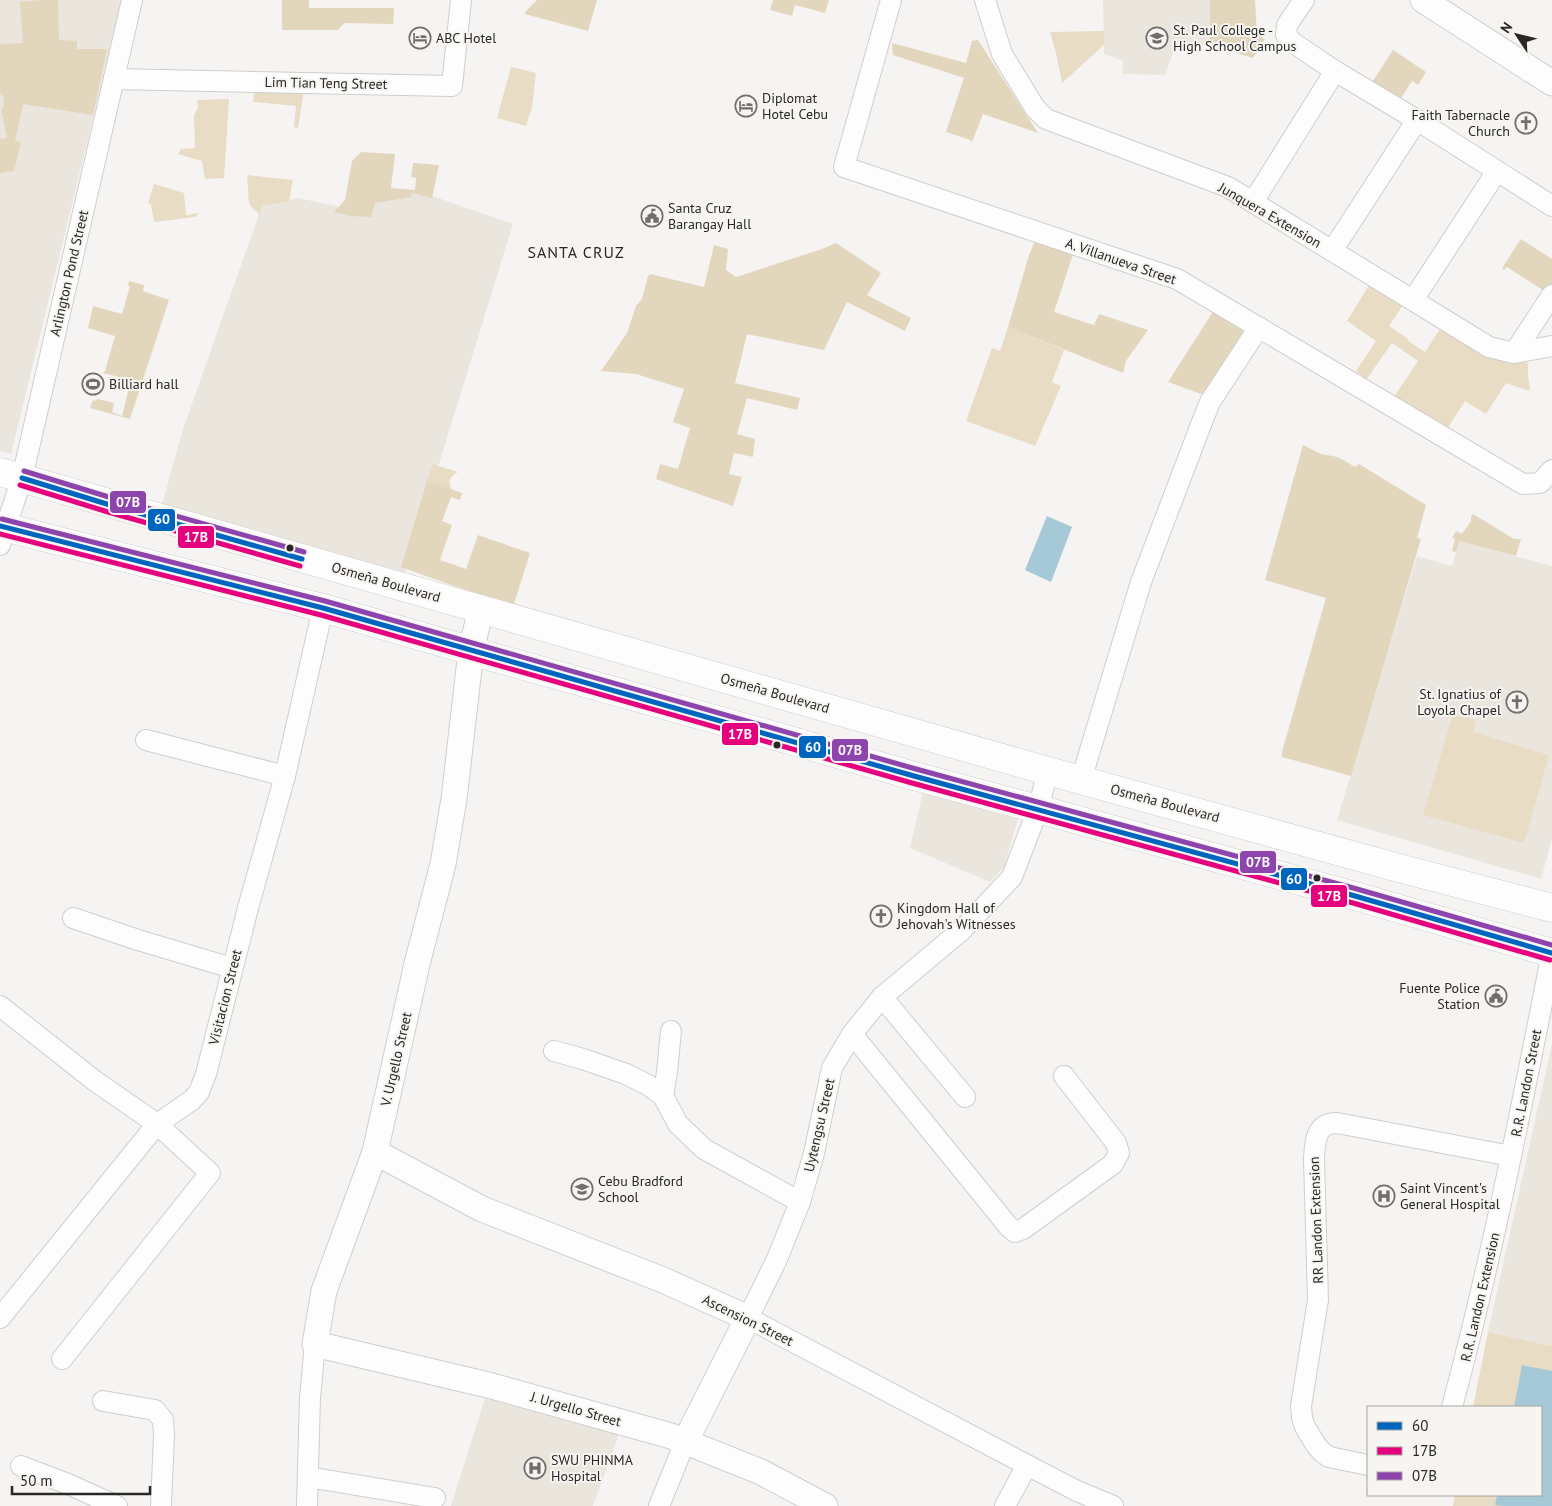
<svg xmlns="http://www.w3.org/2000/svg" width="1552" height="1506" viewBox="0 0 1552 1506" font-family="'PT Sans',sans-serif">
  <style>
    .built { fill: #eae6de }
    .green { fill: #e8dcc4 }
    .forest { fill: #e2d6bd }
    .water { fill: #a5c9d7 }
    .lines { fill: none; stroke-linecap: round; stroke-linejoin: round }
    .minor-casing { stroke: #d0cecc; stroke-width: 22 }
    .tertiary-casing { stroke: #d0cecc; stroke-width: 27 }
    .secondary-casing { stroke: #d0cecc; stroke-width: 29 }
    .minor { stroke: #fefdfd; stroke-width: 20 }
    .tertiary { stroke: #fefdfd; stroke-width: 25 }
    .secondary { stroke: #fefdfd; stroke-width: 28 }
    .bus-1-casing { stroke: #f7f5f1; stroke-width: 9 }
    .bus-2-casing { stroke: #f7f5f1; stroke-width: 9 }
    .bus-3-casing { stroke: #f7f5f1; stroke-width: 9 }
    .bus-1 { stroke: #0065bd; stroke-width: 5 }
    .bus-2 { stroke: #e5007d; stroke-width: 5 }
    .bus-3 { stroke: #8e44ad; stroke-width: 5 }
    .bus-dot { fill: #292826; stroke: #f7f5f1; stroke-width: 2 }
    .labels { text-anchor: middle; stroke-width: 4; stroke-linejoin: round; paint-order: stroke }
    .poi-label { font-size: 14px; fill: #292826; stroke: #f7f5f1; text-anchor: start }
    .street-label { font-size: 14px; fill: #292826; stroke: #f7f5f1 }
    .quarter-label { font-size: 16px; letter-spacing: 1px; fill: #292826; stroke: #f7f5f1 }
    .line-badge { stroke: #f7f5f1; stroke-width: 2 }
    .badge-label { font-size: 14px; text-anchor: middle; font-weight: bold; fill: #fff }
  </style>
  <rect width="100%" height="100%" fill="#f6f4f2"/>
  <g class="built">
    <polygon points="0,0 122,0 11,454 0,451"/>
    <polygon points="1103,0 1210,0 1210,45 1176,45 1165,75 1122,74 1123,61 1104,54"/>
    <polygon points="415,190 513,224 405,574 161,508 183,429 262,206 298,198 370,213 373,196"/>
    <polygon points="1459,541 1552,566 1552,839 1541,879 1337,820 1417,556 1452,566"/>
    <polygon points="924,787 1020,812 1004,867 990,882 910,848"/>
    <polygon points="1552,1044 1552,1346 1488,1332"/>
    <polygon points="487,1392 620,1431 593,1506 451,1506"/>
  </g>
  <g class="green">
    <polygon points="1104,31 1104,45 1062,83 1056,53 1050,32"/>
    <polygon points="511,67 536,73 532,107 526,126 497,118"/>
    <polygon points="255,87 304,90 298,128 294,127 296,106 253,102"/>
    <polygon points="229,99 224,178 205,179 202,161 178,154 181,149 195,148 194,115 198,108 197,100"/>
    <polygon points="247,175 293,180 289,201 262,206 260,215 249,204"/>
    <polygon points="154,184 184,193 186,215 199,213 195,217 154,222 151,204 148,204"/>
    <polygon points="1371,282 1405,302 1389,326 1408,339 1407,340 1425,352 1442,326 1490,351 1528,363 1528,375 1530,391 1506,383 1486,414 1465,401 1447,429 1393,398 1418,361 1392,343 1366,380 1356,371 1376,341 1347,321"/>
    <polygon points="1008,327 1064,350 1052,382 1061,386 1035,446 966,421 992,348 1000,351"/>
    <path d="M 432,464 L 458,472 C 450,476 447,482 452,490 L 427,481 Z"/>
    <polygon points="1453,714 1476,720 1473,732 1549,755 1524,843 1423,815"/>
    <polygon points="1488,1332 1552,1346 1552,1506 1453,1506 1455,1495 1541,1495 1541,1407 1473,1407"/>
  </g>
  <g class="forest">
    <polygon points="41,0 58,0 59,40 77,41 77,49 107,49 93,115 23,104 15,141 21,142 14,171 0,173 0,139 7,138 1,108 4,107 3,96 0,94 0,44 23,43 20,2"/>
    <polygon points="282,0 309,0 309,8 394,8 393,24 344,23 338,30 282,30"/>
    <polygon points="537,0 597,0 588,31 525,14 526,11"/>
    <polygon points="773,0 829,0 825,13 795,5 792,16 770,10"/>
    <polygon points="1210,0 1255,0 1257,35 1265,39 1253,58 1210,45"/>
    <polygon points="978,40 1038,133 983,114 972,142 968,139 946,132 964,78 893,55 892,43 966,63 972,41"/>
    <polygon points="1393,50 1426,72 1418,85 1412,81 1399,101 1371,84"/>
    <polygon points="361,152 395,154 391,188 415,190 416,178 411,177 413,163 439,165 432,198 412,193 411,197 375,203 371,217 350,216 334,212 345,200 352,161"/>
    <polygon points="1521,239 1552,259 1552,283 1546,292 1507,267 1504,270 1502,268"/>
    <polygon points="1035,241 1073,254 1054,312 1094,325 1099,314 1148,330 1126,361 1123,373 1008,327 1029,255"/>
    <polygon points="836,243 881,273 867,295 911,318 905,331 847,302 824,350 747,334 735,383 800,398 797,410 747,398 737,434 755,439 753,457 734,453 729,474 742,477 733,506 656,479 660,464 678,469 690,428 673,422 684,389 636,374 601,371 627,333 636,306 642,299 648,276 650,274 704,287 714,245 728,249 726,270 736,277 822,249"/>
    <polygon points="129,281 144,285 143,291 169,300 130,419 90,408 93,400 95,401 98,399 114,403 112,412 122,416 131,380 103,373 105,371 115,336 88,328 93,306 122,314 130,286 128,285"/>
    <polygon points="1216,307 1253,331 1207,396 1168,382"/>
    <polygon points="1303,445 1321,454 1338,457 1355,467 1359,464 1426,505 1417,538 1421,539 1351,776 1282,757 1282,752 1326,598 1265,580"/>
    <polygon points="427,481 462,493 460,500 451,497 442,521 452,525 440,560 466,569 478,535 530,553 513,607 401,567"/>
    <polygon points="1473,514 1514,539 1521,539 1516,556 1459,541 1456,552 1452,551 1455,539 1452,538 1456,531 1462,534 1471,521 1471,517"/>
  </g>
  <g class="water">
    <polygon points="1047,516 1072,527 1051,582 1025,570"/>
    <polygon points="1522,1365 1552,1371 1552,1506 1503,1506 1495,1505 1497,1495 1541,1495 1541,1407 1514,1407"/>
  </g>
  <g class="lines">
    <g class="minor-casing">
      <g id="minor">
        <polyline points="891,0 844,167 1177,279 1523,484 1540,483 1552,470"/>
        <polyline points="985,0 1002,54 1035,108 1046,119 1228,187 1489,347 1514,353 1552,346"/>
        <polyline points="1304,0 1287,25 1286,35 1292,42 1335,71 1417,120 1552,206"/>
        <polyline points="114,79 452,86 461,0"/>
        <polyline points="1253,202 1335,71"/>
        <polyline points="1332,251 1417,120"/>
        <polyline points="1413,300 1497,171"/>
        <polyline points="1514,353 1552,295"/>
        <polyline points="0,545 22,478 132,0"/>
        <polyline points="146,740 285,776"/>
        <polyline points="1048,771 1038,809 1012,877 962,930 882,997 852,1034 832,1068 814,1153 800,1202 777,1259 748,1318 1027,1465 1077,1491 1113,1506"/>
        <polyline points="1081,780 1141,582 1202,422 1210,402 1259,327"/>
        <polyline points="73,918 138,940 232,968"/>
        <polyline points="882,997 965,1097"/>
        <polyline points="0,1006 95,1081 157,1124 210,1173 62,1359"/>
        <polyline points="852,1034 1009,1227 1015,1232 1023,1229 1113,1164 1119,1153 1116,1143 1064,1076"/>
        <polyline points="554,1051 583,1059 626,1074 648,1085 663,1096 678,1124 704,1149 800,1202"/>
        <polyline points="663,1096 667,1072 671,1031"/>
        <polyline points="0,1318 157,1124 192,1100 199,1092 206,1074 248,908 285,776 323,608"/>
        <polyline points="103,1401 155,1410 163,1420 164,1435 161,1506"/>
        <path d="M 1452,1407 C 1492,1258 1522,1105 1552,953"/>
        <path d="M 1368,1465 L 1329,1457 L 1322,1452 L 1316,1445 L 1305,1427 L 1302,1418 L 1301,1406 L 1318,1300 L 1314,1159 C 1315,1142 1315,1123 1337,1123 L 1511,1156"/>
        <polyline points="21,1466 68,1484 117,1506"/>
        <polyline points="308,1477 435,1498"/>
        <polyline points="307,1506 310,1398 315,1344"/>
        <polyline points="659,1506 685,1442"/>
        <polyline points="1005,1506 1027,1465"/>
      </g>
    </g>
    <g class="tertiary-casing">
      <g id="tertiary">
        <polyline points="1423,0 1552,83"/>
        <polyline points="481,609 471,651 454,799 443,864 417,964 375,1152 324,1291 315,1344 492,1386 671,1436 761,1472 825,1506"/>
        <polyline points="375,1152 482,1209 663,1280 748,1318 685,1442"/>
      </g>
    </g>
    <g class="secondary-casing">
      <g id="secondary">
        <polyline points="0,472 1048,771 1395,867 1552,908"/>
        <polyline points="0,526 323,608 496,658 782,738 914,776 1038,809 1355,896 1552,953"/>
      </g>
    </g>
    <use href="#minor" class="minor"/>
    <use href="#tertiary" class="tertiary"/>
    <use href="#secondary" class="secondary"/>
    <g class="bus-1-casing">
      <g id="bus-1">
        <polyline points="22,478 110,505 302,559"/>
        <polyline points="0,526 323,608 914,776 1355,896 1552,953"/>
      </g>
    </g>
    <g class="bus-2-casing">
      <g id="bus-2">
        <polyline points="20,485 108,512 300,566"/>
        <polyline points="0,534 321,615 912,783 1353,903 1550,960"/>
      </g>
    </g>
    <g class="bus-3-casing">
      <g id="bus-3">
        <polyline points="24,471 112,498 304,552"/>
        <polyline points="2,519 325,601 916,769 1357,889 1552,945"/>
      </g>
    </g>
    <use href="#bus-1" class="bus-1"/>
    <use href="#bus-2" class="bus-2"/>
    <use href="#bus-3" class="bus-3"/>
  </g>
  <defs>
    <g id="hotel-ring" transform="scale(1.125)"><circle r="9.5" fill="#f7f5f1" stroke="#716f6d" stroke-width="1.5"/><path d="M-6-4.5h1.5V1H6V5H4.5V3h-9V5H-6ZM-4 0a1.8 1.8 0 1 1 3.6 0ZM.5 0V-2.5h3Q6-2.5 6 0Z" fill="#716f6d"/></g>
    <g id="school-ring" transform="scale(1.125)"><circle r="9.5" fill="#f7f5f1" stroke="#716f6d" stroke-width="1.5"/><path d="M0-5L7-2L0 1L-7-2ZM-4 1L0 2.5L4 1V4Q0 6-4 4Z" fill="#716f6d"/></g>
    <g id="church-ring" transform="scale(1.125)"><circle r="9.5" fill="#f7f5f1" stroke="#716f6d" stroke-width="1.5"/><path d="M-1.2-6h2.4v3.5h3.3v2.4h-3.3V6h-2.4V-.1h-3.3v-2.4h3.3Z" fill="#716f6d"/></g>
    <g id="civic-ring" transform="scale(1.125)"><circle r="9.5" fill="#f7f5f1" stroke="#716f6d" stroke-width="1.5"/><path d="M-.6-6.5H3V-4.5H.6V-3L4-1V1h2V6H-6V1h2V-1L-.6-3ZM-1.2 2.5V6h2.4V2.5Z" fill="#716f6d"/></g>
    <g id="stadium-ring" transform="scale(1.125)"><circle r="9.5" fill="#f7f5f1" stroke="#716f6d" stroke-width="1.5"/><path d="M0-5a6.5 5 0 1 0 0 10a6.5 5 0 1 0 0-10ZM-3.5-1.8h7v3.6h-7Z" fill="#716f6d"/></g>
    <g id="hospital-ring" transform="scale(1.125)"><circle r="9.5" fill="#f7f5f1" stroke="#716f6d" stroke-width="1.5"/><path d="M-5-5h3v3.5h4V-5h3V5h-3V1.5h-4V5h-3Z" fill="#716f6d"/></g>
  </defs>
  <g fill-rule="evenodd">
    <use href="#hotel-ring" x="420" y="38"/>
    <use href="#school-ring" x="1157" y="38"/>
    <use href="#hotel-ring" x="746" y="106"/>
    <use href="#church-ring" x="1526" y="123"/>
    <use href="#civic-ring" x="652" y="216"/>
    <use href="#stadium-ring" x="93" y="384"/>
    <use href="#church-ring" x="1517" y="702"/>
    <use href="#church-ring" x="881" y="916"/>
    <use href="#civic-ring" x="1496" y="996"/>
    <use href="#school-ring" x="582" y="1189"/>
    <use href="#hospital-ring" x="1384" y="1196"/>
    <use href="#hospital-ring" x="535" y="1468"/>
  </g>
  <g class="bus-dot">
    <circle cx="290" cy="548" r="4.5"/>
    <circle cx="777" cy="745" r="4.5"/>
    <circle cx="1317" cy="878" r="4.5"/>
  </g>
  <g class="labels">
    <g class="poi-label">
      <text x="1173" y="35">St. Paul College -<tspan x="1173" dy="16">High School Campus</tspan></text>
      <text x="436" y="43">ABC Hotel</text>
      <text x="762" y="103">Diplomat<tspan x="762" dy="16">Hotel Cebu</tspan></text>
      <text x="1510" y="120" text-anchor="end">Faith Tabernacle<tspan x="1510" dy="16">Church</tspan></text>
      <text x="668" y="213">Santa Cruz<tspan x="668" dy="16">Barangay Hall</tspan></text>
      <text x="109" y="389">Billiard hall</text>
      <text x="1501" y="699" text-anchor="end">St. Ignatius of<tspan x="1501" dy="16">Loyola Chapel</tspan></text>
      <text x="897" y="913">Kingdom Hall of<tspan x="897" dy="16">Jehovah's Witnesses</tspan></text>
      <text x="1480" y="993" text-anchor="end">Fuente Police<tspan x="1480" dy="16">Station</tspan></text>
      <text x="598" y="1186">Cebu Bradford<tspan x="598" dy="16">School</tspan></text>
      <text x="1400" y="1193">Saint Vincent's<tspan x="1400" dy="16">General Hospital</tspan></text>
      <text x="551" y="1465">SWU PHINMA<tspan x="551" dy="16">Hospital</tspan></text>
    </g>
    <g class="street-label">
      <text transform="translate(326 83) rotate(1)" y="5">Lim Tian Teng Street</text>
      <text transform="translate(1270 215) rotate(30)" y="5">Junquera Extension</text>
      <text transform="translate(1121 261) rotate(19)" y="5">A. Villanueva Street</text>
      <text transform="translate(69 273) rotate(-77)" y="5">Arlington Pond Street</text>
      <text transform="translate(386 582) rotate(16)" y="5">Osmeña Boulevard</text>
      <text transform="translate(775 693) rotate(16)" y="5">Osmeña Boulevard</text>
      <text transform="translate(1165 803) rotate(15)" y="5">Osmeña Boulevard</text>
      <text transform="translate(225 997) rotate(-76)" y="5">Visitacion Street</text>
      <text transform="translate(396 1059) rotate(-77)" y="5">V. Urgello Street</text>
      <text transform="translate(1526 1083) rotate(-79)" y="5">R.R. Landon Street</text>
      <text transform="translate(819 1125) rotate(-77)" y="5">Uytengsu Street</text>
      <text transform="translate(1316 1220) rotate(-92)" y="5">RR Landon Extension</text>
      <text transform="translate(1480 1297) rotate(-77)" y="5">R.R. Landon Extension</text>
      <text transform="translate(748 1320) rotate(26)" y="5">Ascension Street</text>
      <text transform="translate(576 1409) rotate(16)" y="5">J. Urgello Street</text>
    </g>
    <g class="quarter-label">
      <text x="576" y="258">SANTA CRUZ</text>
    </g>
  </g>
  <g class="line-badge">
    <rect x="109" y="490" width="38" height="24" rx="5" fill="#8e44ad"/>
    <rect x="147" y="508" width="29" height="24" rx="5" fill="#0065bd"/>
    <rect x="177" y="525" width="38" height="24" rx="5" fill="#e5007d"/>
    <rect x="721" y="722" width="38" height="24" rx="5" fill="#e5007d"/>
    <rect x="798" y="735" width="29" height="24" rx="5" fill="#0065bd"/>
    <rect x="831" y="738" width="38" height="24" rx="5" fill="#8e44ad"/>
    <rect x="1239" y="850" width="38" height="24" rx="5" fill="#8e44ad"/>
    <rect x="1280" y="867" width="28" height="24" rx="5" fill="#0065bd"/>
    <rect x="1310" y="884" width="38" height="24" rx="5" fill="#e5007d"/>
  </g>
  <g class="badge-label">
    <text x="128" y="507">07B</text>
    <text x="162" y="524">60</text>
    <text x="196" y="542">17B</text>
    <text x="740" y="739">17B</text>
    <text x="813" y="752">60</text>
    <text x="850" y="755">07B</text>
    <text x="1258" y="867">07B</text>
    <text x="1294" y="884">60</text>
    <text x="1329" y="901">17B</text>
  </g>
  <rect x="1367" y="1406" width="175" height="90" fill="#f7f5f1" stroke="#a5a3a0"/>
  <rect x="1377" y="1422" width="25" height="8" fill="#0065bd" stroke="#a5a3a0"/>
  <text x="1412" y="1431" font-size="15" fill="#292826">60</text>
  <rect x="1377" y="1447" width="25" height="8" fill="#e5007d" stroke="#a5a3a0"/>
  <text x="1412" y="1456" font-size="15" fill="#292826">17B</text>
  <rect x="1377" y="1472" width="25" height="8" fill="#8e44ad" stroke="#a5a3a0"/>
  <text x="1412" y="1481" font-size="15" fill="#292826">07B</text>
  <g transform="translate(1517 35) rotate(305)" stroke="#f7f5f1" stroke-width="4" paint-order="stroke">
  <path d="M0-4L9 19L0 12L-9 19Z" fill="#292826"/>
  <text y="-8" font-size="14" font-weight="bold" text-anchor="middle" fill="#292826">N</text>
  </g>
  <path d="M12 1486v8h138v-8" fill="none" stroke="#292826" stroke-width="2.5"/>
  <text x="20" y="1486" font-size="15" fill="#292826" stroke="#f7f5f1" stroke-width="4" paint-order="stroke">50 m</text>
</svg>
